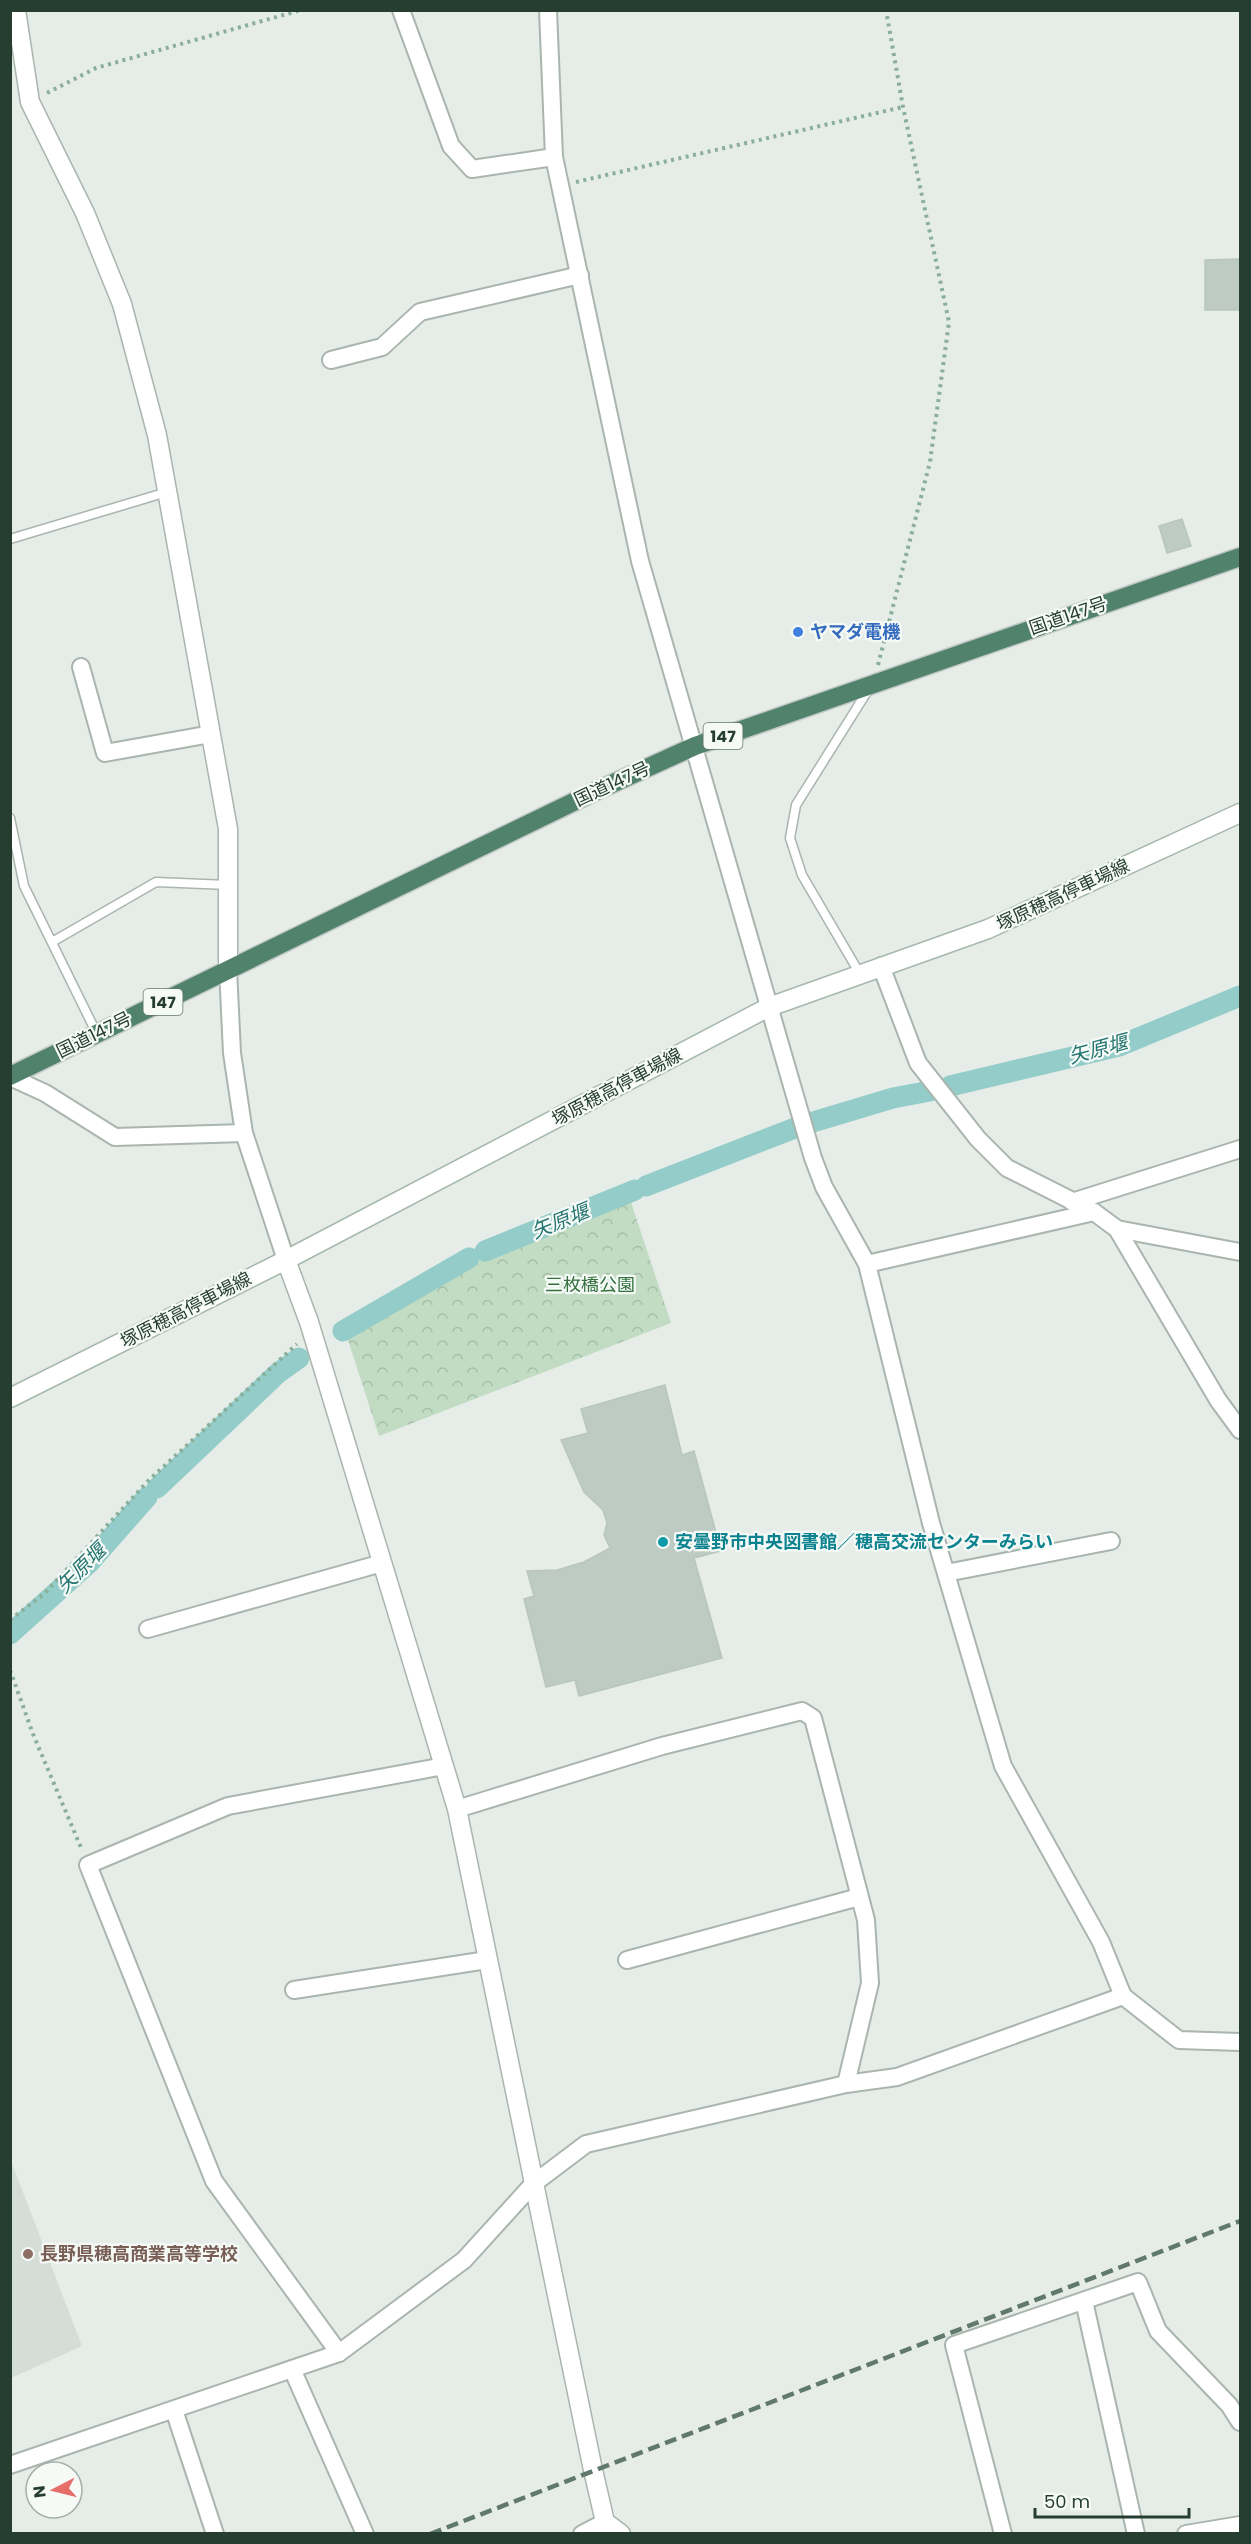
<svg xmlns="http://www.w3.org/2000/svg" width="1251" height="2544" viewBox="0 0 1251 2544" font-family="Poppins,'Noto Sans JP',sans-serif">
  <style>
    .built { fill: #d4ddd7 }
    .park { fill: url(#park-crowns) }
    .lines { fill: none; stroke-linecap: round; stroke-linejoin: round }
    .canal { stroke: #93ccc8; stroke-width: 21 }
    .building { fill: #becbc3; stroke: #b8c6bd; stroke-width: 1.5 }
    .service-casing { stroke: #a9b5ae; stroke-width: 11 }
    .minor-casing { stroke: #a9b5ae; stroke-width: 20 }
    .tertiary-casing { stroke: #a9b5ae; stroke-width: 21 }
    .secondary-casing { stroke: #a5b8ad; stroke-width: 21 }
    .trunk-casing { stroke: #c2c9c6; stroke-width: 21 }
    .path { stroke: #89ae9a; stroke-width: 4; stroke-dasharray: 3 4.5; stroke-linecap: butt }
    .service { stroke: #fff; stroke-width: 8 }
    .minor { stroke: #fff; stroke-width: 16 }
    .tertiary { stroke: #fff; stroke-width: 18 }
    .secondary { stroke: #fff; stroke-width: 18 }
    .trunk { stroke: #51826c; stroke-width: 18 }
    .rail { stroke: #61796d; stroke-width: 4.5; stroke-dasharray: 12 6; stroke-linecap: butt }
    .shop-dot { fill: #3f7fe0; stroke: #f6faf7; stroke-width: 2 }
    .culture-dot { fill: #0f9aa8; stroke: #f6faf7; stroke-width: 2 }
    .education-dot { fill: #8d6e63; stroke: #f6faf7; stroke-width: 2 }
    .labels { text-anchor: middle; stroke-width: 4.5; stroke-linejoin: round; paint-order: stroke }
    .shield { fill: #f6faf7; stroke: #64766d; stroke-width: 1.5 }
    .shield-label { font-size: 16px; font-weight: bold; fill: #263e32 }
    .street-label { font-size: 18px; fill: #263e32; stroke: #f6faf7 }
    .shop-label { font-size: 18px; font-weight: bold; fill: #366cbe; stroke: #f6faf7; text-anchor: start }
    .park-label { font-size: 18px; fill: #34713e; stroke: #f6faf7 }
    .culture-label { font-size: 18px; font-weight: bold; fill: #0d838f; stroke: #f6faf7; text-anchor: start }
    .education-label { font-size: 18px; font-weight: bold; fill: #785e54; stroke: #f6faf7; text-anchor: start }
    .water-label { font-size: 20px; font-style: italic; fill: #257570; stroke: #f6faf7 }
  </style>
  <defs>
    <pattern id="park-crowns" width="20" height="18" patternUnits="userSpaceOnUse" patternTransform="scale(1.5)"><rect width="20" height="18" fill="#c1dcc2"/><path d="M2 6a3 3 0 1 1 6 0M12 15a3 3 0 1 1 6 0" fill="none" stroke="#a6bea7"/></pattern>
  </defs>
  <rect width="100%" height="100%" fill="#e6ede8"/>
  <polygon class="built" points="11,2161 82,2346 11,2378 10,2378"/>
  <polygon class="park" points="630,1199 671,1323 379,1436 347,1337 460,1269"/>
  <g class="lines">
    <g class="canal">
      <polyline points="950,1086 1119,1046 1240,996"/>
      <polyline points="813,1122 893,1098 930,1091"/>
      <polyline points="646,1186 795,1128"/>
      <polyline points="485,1251 635,1190"/>
      <polyline points="343,1331 469,1258"/>
      <polyline points="157,1488 278,1373 299,1358"/>
      <polyline points="10,1634 89,1563 147,1497"/>
    </g>
  </g>
  <g class="building">
    <polygon points="1240,259 1240,310 1205,310 1205,260"/>
    <polygon points="1182,519 1191,546 1167,553 1159,526"/>
    <polygon points="665,1385 682,1455 694,1451 721,1551 694,1558 722,1658 579,1696 575,1680 546,1687 524,1599 534,1596 527,1571 557,1570 584,1562 610,1548 604,1535 607,1523 603,1510 584,1492 561,1440 588,1433 581,1409"/>
  </g>
  <g class="lines">
    <g class="service-casing">
      <g id="service">
        <polyline points="10,539 167,492"/>
        <polyline points="10,818 24,886 97,1034"/>
        <polyline points="52,942 156,882 228,885"/>
        <polyline points="860,974 802,875 790,838 796,805 870,687"/>
      </g>
    </g>
    <g class="minor-casing">
      <g id="minor">
        <polyline points="401,10 451,146 472,169 554,157"/>
        <polyline points="548,10 554,157 640,561 813,1158 824,1187 867,1264 931,1523 1003,1766 1101,1942 1123,1996 1179,2040 1240,2042"/>
        <polyline points="331,360 382,347 420,312 580,275"/>
        <polyline points="81,667 105,753 211,734"/>
        <polyline points="881,966 918,1063 978,1139 1007,1168 1094,1212 1117,1229 1218,1400 1240,1430"/>
        <polyline points="228,969 232,1053 244,1133 286,1260"/>
        <polyline points="10,1077 45,1093 115,1137 244,1133"/>
        <polyline points="1072,1202 1240,1149"/>
        <polyline points="1117,1229 1240,1252"/>
        <polyline points="867,1264 1094,1212"/>
        <polyline points="946,1573 1111,1541"/>
        <polyline points="148,1629 382,1563"/>
        <polyline points="457,1809 662,1746 802,1711 813,1718 866,1920 870,1983 846,2084"/>
        <polyline points="627,1960 859,1897"/>
        <polyline points="294,1990 487,1960"/>
        <polyline points="1084,2301 1136,2534"/>
        <polyline points="339,2353 214,2181 88,1865 228,1806 444,1766"/>
        <polyline points="292,2369 365,2534"/>
        <polyline points="174,2410 215,2534"/>
        <polyline points="10,2465 339,2353 464,2260 533,2184 586,2144 846,2084 897,2077 1123,1996"/>
        <polyline points="582,2534 605,2522"/>
        <polyline points="1003,2534 954,2345 1138,2282 1158,2331 1229,2405 1240,2422"/>
        <polyline points="1186,2534 1240,2525"/>
      </g>
    </g>
    <g class="tertiary-casing">
      <g id="tertiary">
        <polyline points="16,10 30,102 85,213 122,304 157,435 228,829 228,969"/>
        <polyline points="286,1260 309,1322 457,1809 593,2470 605,2522 621,2534"/>
      </g>
    </g>
    <g class="secondary-casing">
      <polyline id="secondary" points="10,1398 286,1260 769,1007 988,929 1240,813"/>
    </g>
    <g class="trunk-casing">
      <polyline id="trunk" points="10,1076 594,792 695,746 1240,557"/>
    </g>
    <g class="path">
      <polyline points="47,93 96,68 301,10"/>
      <polyline points="576,182 903,107"/>
      <polyline points="878,665 930,462 949,322 903,107 886,10"/>
      <polyline points="10,1620 45,1593 148,1481 297,1344"/>
      <polyline points="10,1670 33,1734 82,1850"/>
    </g>
    <use href="#service" class="service"/>
    <use href="#minor" class="minor"/>
    <use href="#tertiary" class="tertiary"/>
    <use href="#secondary" class="secondary"/>
    <use href="#trunk" class="trunk"/>
    <polyline class="rail" points="430,2534 1240,2221"/>
  </g>
  <circle class="shop-dot" cx="798" cy="632" r="6"/>
  <circle class="culture-dot" cx="663" cy="1542" r="6"/>
  <circle class="education-dot" cx="28" cy="2254" r="6"/>
  <g class="labels">
    <g class="shield">
      <rect x="703.5" y="723" width="39" height="26" rx="4.5"/>
      <rect x="143.5" y="989" width="39" height="26" rx="4.5"/>
    </g>
    <g class="shield-label">
      <text x="723" y="742">147</text>
      <text x="163" y="1008">147</text>
    </g>
    <g class="street-label">
      <text transform="translate(1068 616) rotate(-19)" y="6">国道147号</text>
      <text transform="translate(612 784) rotate(-25)" y="6">国道147号</text>
      <text transform="translate(1063 895) rotate(-25)" y="6">塚原穂高停車場線</text>
      <text transform="translate(94 1035) rotate(-26)" y="6">国道147号</text>
      <text transform="translate(617 1087) rotate(-28)" y="6">塚原穂高停車場線</text>
      <text transform="translate(186 1310) rotate(-27)" y="6">塚原穂高停車場線</text>
    </g>
    <g class="shop-label">
      <text x="810" y="638">ヤマダ電機</text>
    </g>
    <g class="park-label">
      <text x="590" y="1291">三枚橋公園</text>
    </g>
    <g class="culture-label">
      <text x="675" y="1548">安曇野市中央図書館／穂高交流センターみらい</text>
    </g>
    <g class="education-label">
      <text x="40" y="2260">長野県穂高商業高等学校</text>
    </g>
    <g class="water-label">
      <text transform="translate(1098 1049) rotate(-15)" y="7">矢原堰</text>
      <text transform="translate(560 1221) rotate(-22)" y="7">矢原堰</text>
      <text transform="translate(81 1568) rotate(-45)" y="7">矢原堰</text>
    </g>
  </g>
  <rect width="1251" height="2544" fill="none" stroke="#263e32" stroke-width="24"/>
  <g transform="translate(54 2490) rotate(263)"><circle r="28" fill="#f6faf7" stroke="#a3afa8" stroke-width="1.5"/>
  <path d="M0-4.5L10 22L0 15L-10 22Z" fill="#e56e6b"/>
  <text y="-9" font-size="16" font-weight="bold" text-anchor="middle" fill="#263e32">N</text>
  </g>
  <path d="M1035 2508v9h154v-9" fill="none" stroke="#263e32" stroke-width="3"/>
  <text x="1044" y="2508" font-size="18" fill="#263e32" stroke="#f6faf7" stroke-width="4.5" paint-order="stroke">50 m</text>
</svg>
